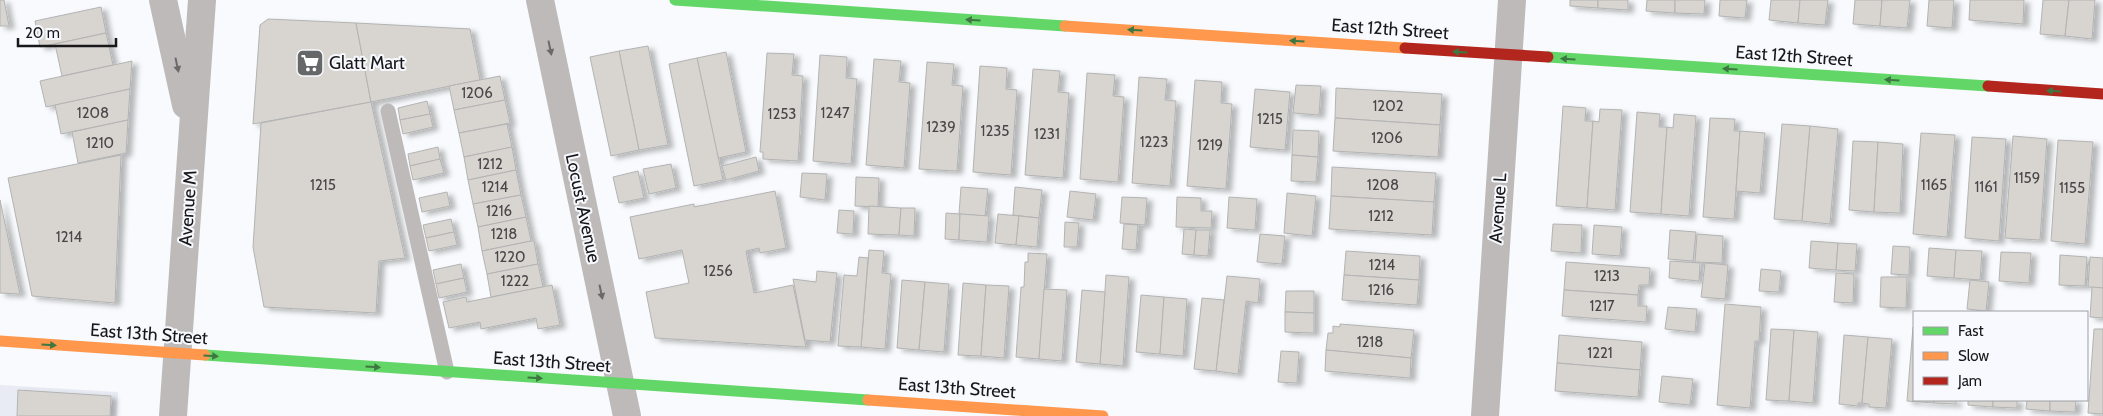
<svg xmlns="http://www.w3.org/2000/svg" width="2103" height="416" viewBox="0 0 2103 416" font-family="Cabin,sans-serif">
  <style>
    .built { fill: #e8ebf3 }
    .building { fill: #d8d5d1; stroke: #b3b3b3; filter: url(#shadow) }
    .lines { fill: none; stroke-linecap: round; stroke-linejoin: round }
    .lane { stroke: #bebaba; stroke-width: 15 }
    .street { stroke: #bebaba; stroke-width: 28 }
    .fast { stroke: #63d668; stroke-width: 11 }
    .slow { stroke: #ff974d; stroke-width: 11 }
    .jam { stroke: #b3261e; stroke-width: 11 }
    .oneway { fill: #3e7741 }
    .oneway2 { fill: #6b696a }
    .labels { text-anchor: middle; stroke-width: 4; stroke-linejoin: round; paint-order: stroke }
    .number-label { font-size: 15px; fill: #484748 }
    .street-label { font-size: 18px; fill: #18181a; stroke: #f7f9fe }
    .poi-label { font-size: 18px; fill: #18181a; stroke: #f7f9fe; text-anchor: start }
  </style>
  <defs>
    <filter id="shadow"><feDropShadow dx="5.5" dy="3" stdDeviation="2.5" flood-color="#0004"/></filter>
  </defs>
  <rect width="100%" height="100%" fill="#f8fafd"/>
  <polygon class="built" points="0,385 118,392 117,416 0,416"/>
  <g class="building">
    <polygon points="0,0 4,0 9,26 0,26"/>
    <polygon points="1570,0 1598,0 1598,8 1570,6"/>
    <polygon points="1598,0 1628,0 1628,10 1598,8"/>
    <polygon points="1647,0 1675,0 1675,13 1646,11"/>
    <polygon points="1675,0 1705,0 1704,14 1675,13"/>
    <polygon points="1720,0 1747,0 1745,18 1719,16"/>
    <polygon points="1771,0 1800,0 1798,23 1769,20"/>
    <polygon points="1800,0 1828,0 1825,25 1798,23"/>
    <polygon points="1855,0 1882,0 1880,26 1853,24"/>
    <polygon points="1882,0 1910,0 1907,28 1880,26"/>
    <polygon points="1929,0 1954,0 1952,28 1927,26"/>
    <polygon points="1970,0 2024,0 2023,24 1969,20"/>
    <polygon points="2043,0 2069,0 2065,36 2040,34"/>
    <polygon points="2069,0 2095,0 2092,39 2065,36"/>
    <polygon points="101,7 106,33 40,47 35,21"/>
    <polygon points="268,19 356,23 371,102 253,124 260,25"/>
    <polygon points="356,23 470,29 480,80 371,102"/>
    <polygon points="106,33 113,65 62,76 55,44"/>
    <polygon points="648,46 668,145 639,150 619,51"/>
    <polygon points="619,51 639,150 611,156 590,57"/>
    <polygon points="726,52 746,152 718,158 697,58"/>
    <polygon points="767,53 794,54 792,75 803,76 798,161 763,159 763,152 760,152"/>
    <polygon points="820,55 847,57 846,78 857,79 851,164 813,161"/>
    <polygon points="697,58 723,180 694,186 669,64"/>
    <polygon points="874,59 901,61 899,82 910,83 904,168 866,165"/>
    <polygon points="132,61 130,89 46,107 40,81"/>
    <polygon points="927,62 954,64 952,85 963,86 957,171 919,169"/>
    <polygon points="980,66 1007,68 1006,89 1017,90 1011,175 973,172"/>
    <polygon points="1033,69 1060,71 1058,92 1069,93 1063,178 1025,175"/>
    <polygon points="1087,73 1115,75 1113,96 1124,97 1118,182 1080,179"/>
    <polygon points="500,76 505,100 454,110 449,86"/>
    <polygon points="1139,77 1167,79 1165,100 1176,101 1170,186 1132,183"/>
    <polygon points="1195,80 1222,82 1221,103 1232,104 1226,189 1187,186"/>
    <polygon points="1296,85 1321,86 1319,115 1293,113"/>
    <polygon points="1336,88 1442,94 1440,125 1335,118"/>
    <polygon points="130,89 128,120 61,134 55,105"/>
    <polygon points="1255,89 1290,92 1285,150 1250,147"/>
    <polygon points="505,100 510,123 459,133 454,110"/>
    <polygon points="427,101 430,114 400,120 398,108"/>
    <polygon points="371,102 405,258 379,261 376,313 264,307 253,247 261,123"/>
    <polygon points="1563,106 1586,108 1585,121 1593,121 1587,208 1556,206"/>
    <polygon points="1600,109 1622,110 1615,210 1587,208 1593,121 1599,122"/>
    <polygon points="1637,112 1660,114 1659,127 1667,127 1661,214 1630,212"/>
    <polygon points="430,114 433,127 403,134 400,120"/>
    <polygon points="1674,114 1696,116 1689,216 1661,214 1667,127 1673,128"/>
    <polygon points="1335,118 1440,125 1438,157 1333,151"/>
    <polygon points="1710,118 1735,119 1734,131 1740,131 1734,219 1703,217"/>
    <polygon points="128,120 126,153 78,163 72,132"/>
    <polygon points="507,124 512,147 464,157 459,133"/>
    <polygon points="1782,124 1810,126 1802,221 1774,219"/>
    <polygon points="1810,126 1838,129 1830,224 1802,221"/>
    <polygon points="1293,130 1319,131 1318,157 1292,155"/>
    <polygon points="1740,131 1765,133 1760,193 1736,191"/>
    <polygon points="1921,133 1955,135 1947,237 1913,234"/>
    <polygon points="2013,136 2047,139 2040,240 2005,238"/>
    <polygon points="1972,137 2006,139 1999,241 1965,238"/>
    <polygon points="2058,140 2093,142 2085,244 2051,241"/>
    <polygon points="1853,141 1878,142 1874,212 1849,210"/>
    <polygon points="1878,142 1903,144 1900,213 1874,212"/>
    <polygon points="438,147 440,159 410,166 408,154"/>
    <polygon points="512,147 516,170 468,180 464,157"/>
    <polygon points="121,155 115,303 32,296 8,178"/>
    <polygon points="1292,155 1318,157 1316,182 1291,181"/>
    <polygon points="756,157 759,171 726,180 722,166"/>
    <polygon points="440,159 444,173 413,180 410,166"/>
    <polygon points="671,164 676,188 649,194 643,169"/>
    <polygon points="1332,167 1436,173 1434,202 1331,196"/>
    <polygon points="516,170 521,195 473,204 468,180"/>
    <polygon points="638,171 644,198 619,203 613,177"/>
    <polygon points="802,173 827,174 825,200 800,197"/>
    <polygon points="856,177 879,178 878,207 855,206"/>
    <polygon points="961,187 988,189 985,216 959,214"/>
    <polygon points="1015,187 1042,190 1039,218 1013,215"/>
    <polygon points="775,191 786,248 760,253 759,248 746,251 754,293 793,285 806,347 655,338 646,292 689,283 682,250 639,259 630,217 694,204 694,207"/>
    <polygon points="1070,191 1096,194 1093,220 1067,217"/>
    <polygon points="447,192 450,206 422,212 419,198"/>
    <polygon points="1287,193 1316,196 1312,236 1284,233"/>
    <polygon points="521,195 526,217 478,227 473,204"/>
    <polygon points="1331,196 1434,202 1432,235 1329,229"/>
    <polygon points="1122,197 1147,198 1145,225 1120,223"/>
    <polygon points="1177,197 1201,198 1201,211 1212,211 1211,228 1176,227"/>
    <polygon points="1229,197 1257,199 1255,230 1227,228"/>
    <polygon points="0,200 20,294 0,293"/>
    <polygon points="869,206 901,208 899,235 868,234"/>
    <polygon points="901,208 915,208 914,236 899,235"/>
    <polygon points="839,210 854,211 853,234 837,233"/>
    <polygon points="946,213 960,214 959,240 945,239"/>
    <polygon points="960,214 989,216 987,242 959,240"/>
    <polygon points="998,214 1019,216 1016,245 995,243"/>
    <polygon points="1019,216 1039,218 1037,247 1016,245"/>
    <polygon points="526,217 531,241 482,251 478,227"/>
    <polygon points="451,219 454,232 426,238 423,225"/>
    <polygon points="1065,222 1079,223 1077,247 1064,247"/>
    <polygon points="1124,224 1138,225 1136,250 1122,249"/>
    <polygon points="1553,224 1582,225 1581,253 1551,251"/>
    <polygon points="1594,225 1622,227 1620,256 1592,254"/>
    <polygon points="1184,229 1196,230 1194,255 1182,254"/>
    <polygon points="1196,230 1210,230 1208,256 1194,255"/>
    <polygon points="1670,230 1696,232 1693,261 1668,259"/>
    <polygon points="454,232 457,245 429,251 426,238"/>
    <polygon points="1260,234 1285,236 1282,264 1257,262"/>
    <polygon points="1697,234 1723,236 1722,263 1695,262"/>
    <polygon points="531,241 534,241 538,264 487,274 482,251"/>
    <polygon points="1811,241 1838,243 1836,270 1809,268"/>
    <polygon points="1838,243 1857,244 1855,271 1836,270"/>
    <polygon points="1893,246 1910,247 1909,275 1891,274"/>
    <polygon points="1929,248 1956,250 1954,278 1927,276"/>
    <polygon points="869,250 884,251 882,273 891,274 885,349 861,347"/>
    <polygon points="1956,250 1982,251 1980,280 1954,278"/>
    <polygon points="1346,251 1420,256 1419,280 1344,275"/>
    <polygon points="2001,252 2031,253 2029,283 1999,281"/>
    <polygon points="1028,253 1047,254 1039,359 1016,357 1021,287 1024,287 1025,262 1028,262"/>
    <polygon points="2060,255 2087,257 2085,286 2059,285"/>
    <polygon points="859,257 868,258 861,347 838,346 844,275 857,276"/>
    <polygon points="2090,257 2103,258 2103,288 2088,287"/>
    <polygon points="1670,261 1700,263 1699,281 1669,278"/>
    <polygon points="1566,262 1650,268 1649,285 1639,285 1638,295 1564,290"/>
    <polygon points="1705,263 1728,265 1725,299 1701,297"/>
    <polygon points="461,264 464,278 436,284 433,270"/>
    <polygon points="538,264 543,287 491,297 487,274"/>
    <polygon points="1761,269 1781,271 1779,292 1759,291"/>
    <polygon points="817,271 837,273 830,342 805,340 793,279 816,282"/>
    <polygon points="1836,273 1854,274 1853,303 1834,302"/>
    <polygon points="1106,275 1129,277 1123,366 1100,364"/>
    <polygon points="1344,275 1419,280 1417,305 1342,300"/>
    <polygon points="1227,276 1260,279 1258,303 1246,301 1238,374 1216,371"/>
    <polygon points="1881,277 1907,277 1906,308 1880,307"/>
    <polygon points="464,278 467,292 439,298 436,284"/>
    <polygon points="902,280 925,282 919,350 897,348"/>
    <polygon points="1970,280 1989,282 1986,311 1967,309"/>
    <polygon points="925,282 949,284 944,352 919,350"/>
    <polygon points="963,283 986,285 981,356 958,355"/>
    <polygon points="552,285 560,325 538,329 536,318 481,329 480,322 449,328 443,302 466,297 467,302"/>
    <polygon points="986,285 1009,286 1004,358 981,356"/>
    <polygon points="2092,287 2103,288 2103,318 2090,317"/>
    <polygon points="1044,289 1067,290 1062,361 1039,359"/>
    <polygon points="1082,290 1105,292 1100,364 1076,362"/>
    <polygon points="1564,290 1638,295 1638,306 1647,306 1646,322 1562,316"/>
    <polygon points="1286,291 1314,291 1314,313 1285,312"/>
    <polygon points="1141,295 1164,297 1160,354 1136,352"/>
    <polygon points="1164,297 1187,299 1183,356 1160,354"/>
    <polygon points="1202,298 1224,300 1216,371 1194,369"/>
    <polygon points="1725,304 1761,307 1759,341 1755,341 1750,408 1717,405"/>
    <polygon points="1668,307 1697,309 1695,332 1665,329"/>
    <polygon points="1285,312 1314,313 1314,333 1285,332"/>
    <polygon points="1340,324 1414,330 1411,358 1326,350 1328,333 1333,333 1333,326 1340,327"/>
    <polygon points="1913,327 1914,327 1914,400 1934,400 1934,403 1907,401"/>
    <polygon points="1771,329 1794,330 1789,401 1766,400"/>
    <polygon points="2094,329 2103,329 2103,414 2088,413"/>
    <polygon points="1794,330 1818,332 1813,403 1789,401"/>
    <polygon points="1559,335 1642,342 1640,370 1557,363"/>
    <polygon points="1844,335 1868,337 1862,403 1858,403 1858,406 1839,404"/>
    <polygon points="1868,337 1892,339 1886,408 1869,407 1869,404 1862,403"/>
    <polygon points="1326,350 1411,358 1410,378 1325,371"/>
    <polygon points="1281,351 1299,352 1297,383 1278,382"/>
    <polygon points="1557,363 1640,370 1638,397 1555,391"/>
    <polygon points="1662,376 1693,379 1690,405 1659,402"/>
    <polygon points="18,390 111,396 110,416 17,416"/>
    <polygon points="1934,400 1956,400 1956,404 1934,403"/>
    <polygon points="1968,400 1993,400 1993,407 1968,405"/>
    <polygon points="1993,400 2017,400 2017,408 1993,407"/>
    <polygon points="2027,400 2050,400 2050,411 2026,409"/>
    <polygon points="2050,400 2076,400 2075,412 2050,411"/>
  </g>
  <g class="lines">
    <polyline class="lane" points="388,111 447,372"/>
    <g class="street">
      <polyline points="163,0 186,105"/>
      <polyline points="540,0 627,416"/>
      <polyline points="173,416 202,0"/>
      <polyline points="1485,416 1512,0"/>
    </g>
    <g class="fast">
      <polyline points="675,0 1065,26"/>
      <polyline points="1548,57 1988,86"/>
      <polyline points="205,355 868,400"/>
    </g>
    <g class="slow">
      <polyline points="1065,26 1405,48"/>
      <polyline points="0,341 205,355"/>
      <polyline points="868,400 1103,416"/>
    </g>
    <g class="jam">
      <polyline points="1405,48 1548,57"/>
      <polyline points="1988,86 2103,94"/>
    </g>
  </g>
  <defs><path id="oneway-solid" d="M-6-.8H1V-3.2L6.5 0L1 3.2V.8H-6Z" transform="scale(1.25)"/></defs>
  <g class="oneway">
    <use href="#oneway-solid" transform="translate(973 20) rotate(-176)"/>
    <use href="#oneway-solid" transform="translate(1135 30) rotate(-176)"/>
    <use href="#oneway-solid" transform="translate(1297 41) rotate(-176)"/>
    <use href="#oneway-solid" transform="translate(1460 52) rotate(-176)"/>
    <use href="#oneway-solid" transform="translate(1568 59) rotate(-176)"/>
    <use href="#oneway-solid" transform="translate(1730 69) rotate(-176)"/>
    <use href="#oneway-solid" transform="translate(1892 80) rotate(-176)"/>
    <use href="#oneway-solid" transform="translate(2054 91) rotate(-176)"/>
    <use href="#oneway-solid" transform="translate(49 345) rotate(4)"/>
    <use href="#oneway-solid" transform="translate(211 356) rotate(4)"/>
    <use href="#oneway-solid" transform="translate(373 367) rotate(4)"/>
    <use href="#oneway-solid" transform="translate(535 378) rotate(4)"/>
  </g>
  <g class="oneway2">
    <use href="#oneway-solid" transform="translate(550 48) rotate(78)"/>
    <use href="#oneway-solid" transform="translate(177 65) rotate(78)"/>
    <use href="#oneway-solid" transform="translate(601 292) rotate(78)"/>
  </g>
  <defs>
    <g id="supermarket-square" transform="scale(1.4375)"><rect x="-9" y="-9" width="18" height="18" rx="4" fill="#666769" stroke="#f7f9fe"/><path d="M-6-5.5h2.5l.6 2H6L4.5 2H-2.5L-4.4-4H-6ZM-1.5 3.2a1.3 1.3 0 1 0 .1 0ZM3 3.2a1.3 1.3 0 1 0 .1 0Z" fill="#fff"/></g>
  </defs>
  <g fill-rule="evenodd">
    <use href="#supermarket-square" x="310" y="63"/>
  </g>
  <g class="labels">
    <g class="number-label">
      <text x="477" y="98">1206</text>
      <text x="1388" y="111">1202</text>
      <text x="93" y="118">1208</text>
      <text x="835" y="118">1247</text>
      <text x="782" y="119">1253</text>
      <text x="1270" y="124">1215</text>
      <text x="941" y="132">1239</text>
      <text x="995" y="136">1235</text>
      <text x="1047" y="139">1231</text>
      <text x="1387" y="143">1206</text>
      <text x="1154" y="147">1223</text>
      <text x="100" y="148">1210</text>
      <text x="1210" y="150">1219</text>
      <text x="490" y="169">1212</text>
      <text x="2027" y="183">1159</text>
      <text x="323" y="190">1215</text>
      <text x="1383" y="190">1208</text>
      <text x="1934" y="190">1165</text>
      <text x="495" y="192">1214</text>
      <text x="1986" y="192">1161</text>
      <text x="2072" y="193">1155</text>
      <text x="499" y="216">1216</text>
      <text x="1381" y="221">1212</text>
      <text x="504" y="239">1218</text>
      <text x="69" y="242">1214</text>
      <text x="510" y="262">1220</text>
      <text x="1382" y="270">1214</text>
      <text x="718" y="276">1256</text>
      <text x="1607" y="281">1213</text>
      <text x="515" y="286">1222</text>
      <text x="1381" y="295">1216</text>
      <text x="1602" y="311">1217</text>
      <text x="1370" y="347">1218</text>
      <text x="1600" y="358">1221</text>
    </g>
    <g class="street-label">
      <text transform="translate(1390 29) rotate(4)" y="6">East 12th Street</text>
      <text transform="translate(1794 56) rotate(4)" y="6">East 12th Street</text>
      <text transform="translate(188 208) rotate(-86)" y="6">Avenue M</text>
      <text transform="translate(583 208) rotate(78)" y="6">Locust Avenue</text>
      <text transform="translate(1498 208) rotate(-86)" y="6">Avenue L</text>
      <text transform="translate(149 334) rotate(4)" y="6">East 13th Street</text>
      <text transform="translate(552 362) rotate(4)" y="6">East 13th Street</text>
      <text transform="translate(957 388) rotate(4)" y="6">East 13th Street</text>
    </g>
    <g class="poi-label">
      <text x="329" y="69">Glatt Mart</text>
    </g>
  </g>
  <rect x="1913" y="311" width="175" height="90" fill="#f7f9fe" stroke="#9e9fa3"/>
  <rect x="1923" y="327" width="25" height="8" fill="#63d668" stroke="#9e9fa3"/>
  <text x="1958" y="336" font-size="15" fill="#18181a">Fast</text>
  <rect x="1923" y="352" width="25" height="8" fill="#ff974d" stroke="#9e9fa3"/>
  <text x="1958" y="361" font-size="15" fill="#18181a">Slow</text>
  <rect x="1923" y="377" width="25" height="8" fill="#b3261e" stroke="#9e9fa3"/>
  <text x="1958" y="386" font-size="15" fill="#18181a">Jam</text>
  <path d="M18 38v8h98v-8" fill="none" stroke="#18181a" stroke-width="2.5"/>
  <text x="25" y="38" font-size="15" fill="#18181a" stroke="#f7f9fe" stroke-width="4" paint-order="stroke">20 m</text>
</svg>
